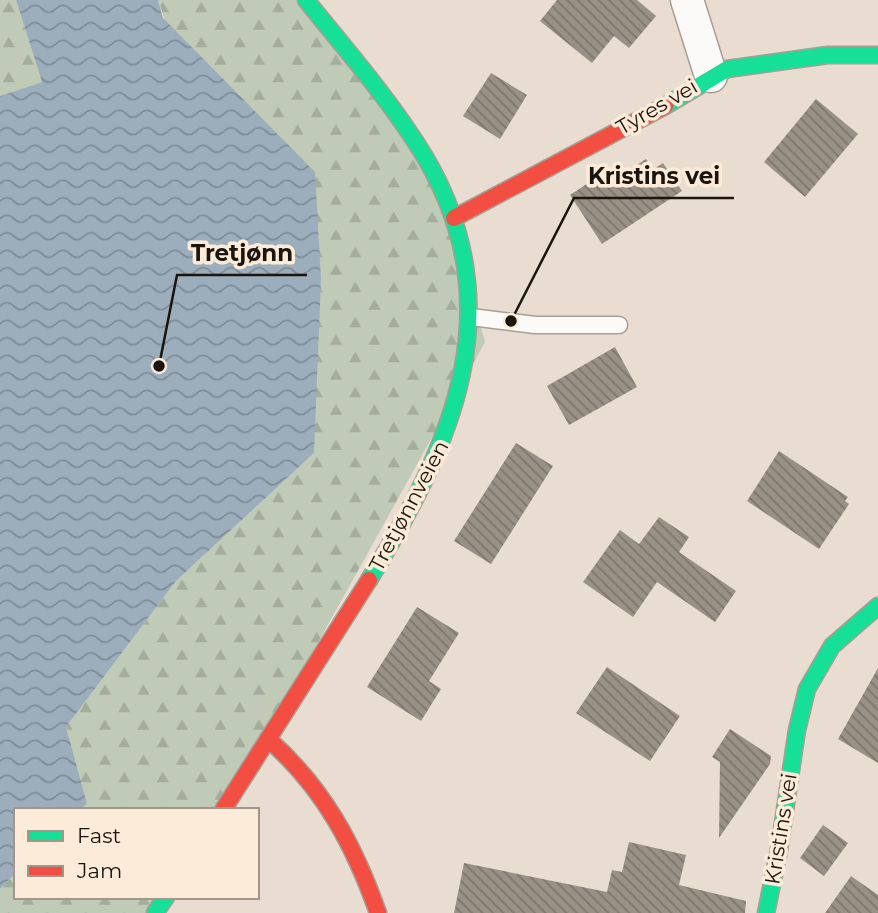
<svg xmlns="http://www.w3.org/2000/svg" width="878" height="913" viewBox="0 0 878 913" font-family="Montserrat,sans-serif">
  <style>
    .forest { fill: url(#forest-firs) }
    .water { fill: url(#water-waves) }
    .building { fill: url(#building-back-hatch) }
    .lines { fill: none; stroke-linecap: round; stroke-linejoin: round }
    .lane-casing { stroke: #a79e94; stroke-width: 19 }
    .street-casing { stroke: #a79e94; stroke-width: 35 }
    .fast-casing { stroke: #a79e94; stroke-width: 19 }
    .jam-casing { stroke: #a79e94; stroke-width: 19 }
    .lane { stroke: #fcfaf8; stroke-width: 16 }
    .street { stroke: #fcfaf8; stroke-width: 32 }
    .fast { stroke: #16e098; stroke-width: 16 }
    .jam { stroke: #f24e42; stroke-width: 16 }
    .labels { text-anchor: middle; stroke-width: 7; stroke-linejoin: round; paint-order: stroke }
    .street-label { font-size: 21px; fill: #1c150d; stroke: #fdebd9 }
    .leader { fill: none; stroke: #1c150d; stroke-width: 2.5 }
    .callout-dot { fill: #1c150d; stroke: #fdebd9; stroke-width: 2.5 }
    .callout-label { font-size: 23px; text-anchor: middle; font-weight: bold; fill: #1c150d; stroke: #fdebd9; stroke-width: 7; stroke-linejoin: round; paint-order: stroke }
  </style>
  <defs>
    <pattern id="forest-firs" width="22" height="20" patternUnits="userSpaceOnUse" patternTransform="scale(1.75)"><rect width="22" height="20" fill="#bfcab7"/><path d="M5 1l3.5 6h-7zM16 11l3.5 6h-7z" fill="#a4ad9c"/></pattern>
    <pattern id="water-waves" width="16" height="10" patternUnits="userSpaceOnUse" patternTransform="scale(1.75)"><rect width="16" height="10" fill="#9caebc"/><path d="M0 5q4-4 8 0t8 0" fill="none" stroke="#7e8c97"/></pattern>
    <pattern id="building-back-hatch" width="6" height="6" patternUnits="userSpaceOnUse" patternTransform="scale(1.75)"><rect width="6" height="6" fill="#9a9186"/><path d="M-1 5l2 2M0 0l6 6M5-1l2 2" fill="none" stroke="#7d756c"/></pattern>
  </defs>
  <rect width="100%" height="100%" fill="#e9ddd1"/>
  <g class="forest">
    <polygon points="0,0 16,0 42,82 0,96"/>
    <polygon points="158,0 297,0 444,186 485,342 225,810 80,810 87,803 66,727 176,581 314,453"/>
    <polygon points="16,873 16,897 174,897 165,913 0,913 0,889"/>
  </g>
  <polygon class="water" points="16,0 158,0 163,18 315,172 321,279 314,453 176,581 66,727 87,803 80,810 16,810 16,873 0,889 0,96 42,82"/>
  <g class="building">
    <polygon points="557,0 637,0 656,16 629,48 614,36 592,63 540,21"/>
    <polygon points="491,73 527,95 500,139 463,116"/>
    <polygon points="816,99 858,134 805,197 764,162"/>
    <polygon points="646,159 654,169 663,163 682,191 602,244 570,195 611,168 617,178"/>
    <polygon points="615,347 637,387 569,425 547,386"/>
    <polygon points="516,443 553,466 491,564 454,541"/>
    <polygon points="779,451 848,497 845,501 849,504 819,549 747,501"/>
    <polygon points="659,517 689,537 679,552 736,591 715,622 657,582 633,617 583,582 620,530 639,544"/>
    <polygon points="417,607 459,633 429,681 441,689 421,721 367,687"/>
    <polygon points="607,667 680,716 650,761 576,713"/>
    <polygon points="878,668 878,763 838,739"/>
    <polygon points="730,729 771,756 770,764 719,838 720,762 712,757"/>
    <polygon points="823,825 848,843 824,876 800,858"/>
    <polygon points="629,842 686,855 679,885 746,901 745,913 454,913 464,863 607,892 612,870 622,872"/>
    <polygon points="851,876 878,895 878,913 825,913"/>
  </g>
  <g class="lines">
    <g class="lane-casing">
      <polyline id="lane" points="471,317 535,325 619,325"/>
    </g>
    <g class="street-casing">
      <polyline id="street" points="687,0 711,76"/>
    </g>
    <g class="fast-casing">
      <g id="fast">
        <path d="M 306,0 C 347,51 391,101 425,157 C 514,309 452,444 369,580"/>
        <polyline points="665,106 727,69 828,55 878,55"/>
        <polyline points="155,913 166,897"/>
        <polyline points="766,913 779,850 797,730 807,689 832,646 878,606"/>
      </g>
    </g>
    <g class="jam-casing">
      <g id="jam">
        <polyline points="454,218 665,106"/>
        <path d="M 268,739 C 323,787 354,845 378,913"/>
        <polyline points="223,810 369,580"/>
      </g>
    </g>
    <use href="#lane" class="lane"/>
    <use href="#street" class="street"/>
    <use href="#fast" class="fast"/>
    <use href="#jam" class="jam"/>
  </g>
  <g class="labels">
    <g class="street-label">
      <text transform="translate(657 107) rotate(-30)" y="7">Tyres vei</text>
      <text transform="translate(409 506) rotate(-62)" y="7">Tretjønnveien</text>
      <text transform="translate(781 829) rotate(-81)" y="7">Kristins vei</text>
    </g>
  </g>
  <path class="leader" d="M511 321L574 198H734M159 366L177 275H307"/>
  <g class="callout-dot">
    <circle cx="511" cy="321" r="7"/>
    <circle cx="159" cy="366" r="7"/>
  </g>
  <g class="callout-label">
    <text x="654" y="184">Kristins vei</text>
    <text x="242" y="261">Tretjønn</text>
  </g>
  <rect x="14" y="808" width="245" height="91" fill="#fdebd9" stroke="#a39587" stroke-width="2"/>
  <rect x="28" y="831" width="35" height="10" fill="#16e098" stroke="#a39587" stroke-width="2"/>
  <text x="77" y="843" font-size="21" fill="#1c150d">Fast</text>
  <rect x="28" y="866" width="35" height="10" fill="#f24e42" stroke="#a39587" stroke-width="2"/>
  <text x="77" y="878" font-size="21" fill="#1c150d">Jam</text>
</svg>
